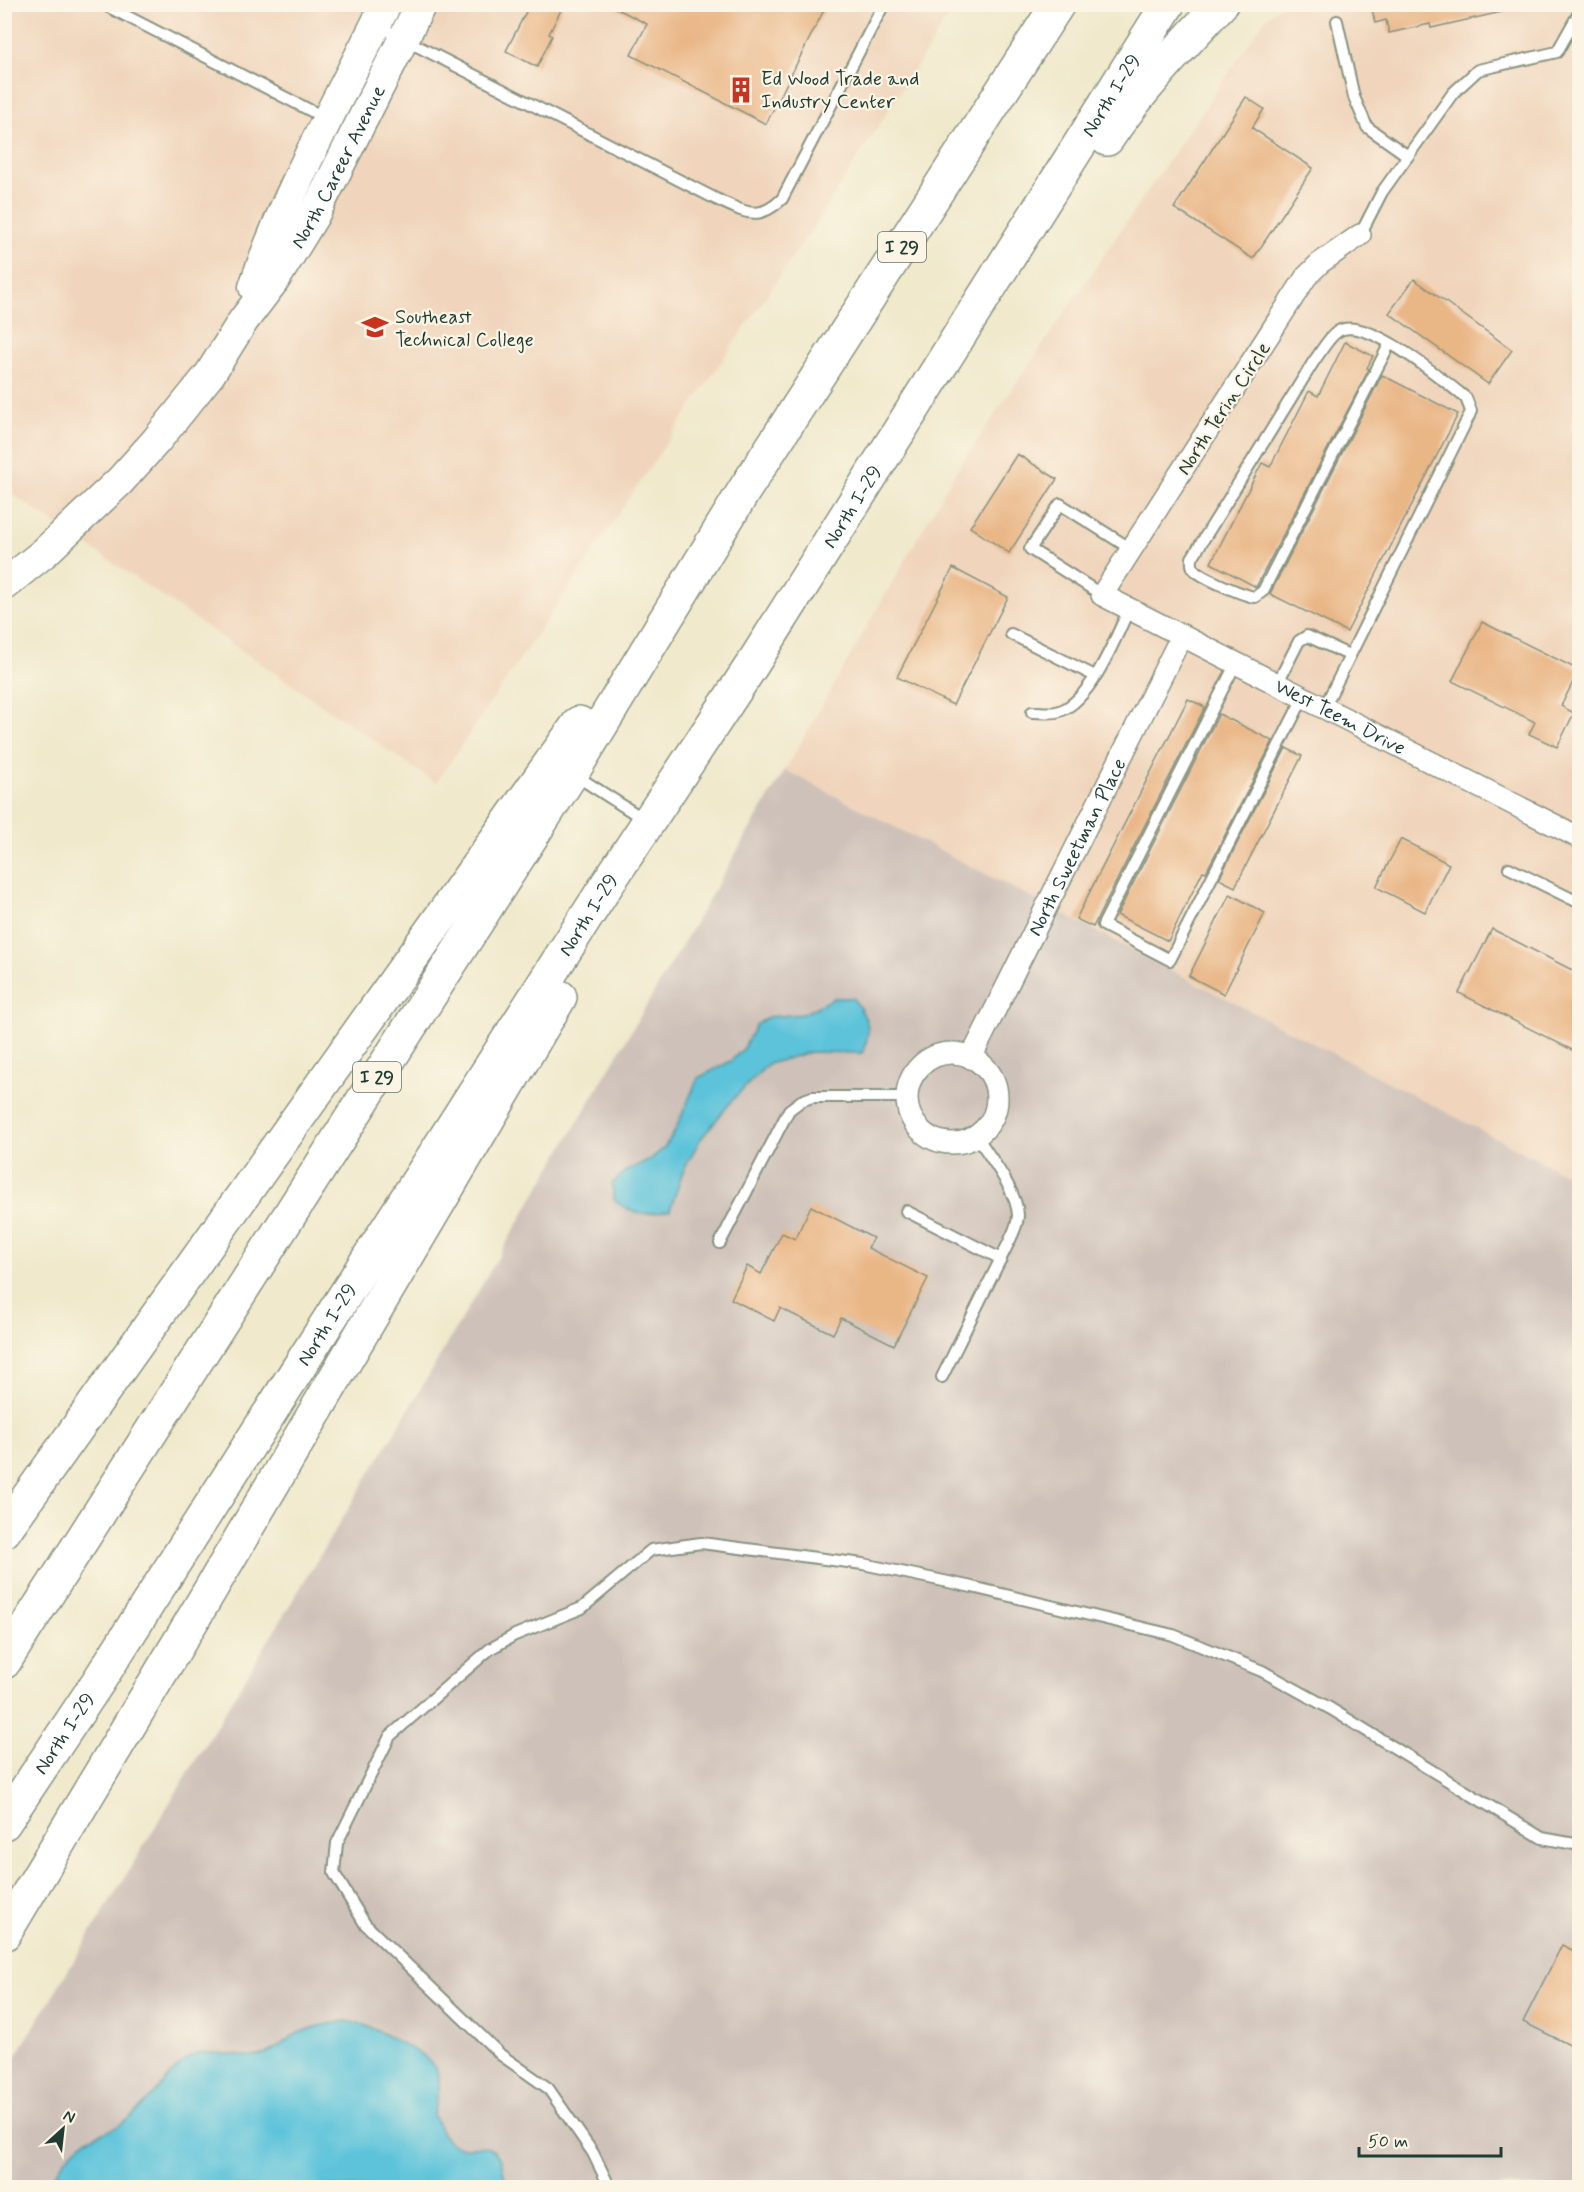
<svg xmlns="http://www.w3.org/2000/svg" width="1584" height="2192" viewBox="0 0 1584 2192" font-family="Mynerve,sans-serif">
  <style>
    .built { fill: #f0d5bc }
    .industrial { fill: #cec1b9 }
    .water { fill: #5cc3da; stroke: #3e8087; stroke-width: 1.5 }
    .building { fill: #e9b686 }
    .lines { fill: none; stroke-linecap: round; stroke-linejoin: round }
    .lane-casing { stroke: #889380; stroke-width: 14 }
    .street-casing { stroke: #889380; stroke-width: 24 }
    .secondary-casing { stroke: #889380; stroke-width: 33 }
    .highway-casing { stroke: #889380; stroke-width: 36 }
    .lane { stroke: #fff; stroke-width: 10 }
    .street { stroke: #fff; stroke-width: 21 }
    .secondary { stroke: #fff; stroke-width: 30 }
    .highway { stroke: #fff; stroke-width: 33 }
    .labels { text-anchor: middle; stroke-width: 4.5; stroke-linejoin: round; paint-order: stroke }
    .shield { fill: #fcf5e5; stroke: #617469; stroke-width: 1.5 }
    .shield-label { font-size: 18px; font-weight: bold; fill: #1f3d34 }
    .poi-label { font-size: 20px; fill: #1f3d34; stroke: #fcf5e5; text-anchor: start }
    .street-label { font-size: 20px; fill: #1f3d34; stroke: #fcf5e5 }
  </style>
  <rect width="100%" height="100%" fill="#fcf5e5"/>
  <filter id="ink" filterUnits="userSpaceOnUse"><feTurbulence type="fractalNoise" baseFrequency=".0167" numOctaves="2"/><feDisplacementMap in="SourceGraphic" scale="12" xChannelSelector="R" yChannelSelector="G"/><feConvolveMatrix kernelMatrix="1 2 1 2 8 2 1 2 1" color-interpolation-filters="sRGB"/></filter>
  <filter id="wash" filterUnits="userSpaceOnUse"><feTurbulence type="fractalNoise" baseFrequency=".008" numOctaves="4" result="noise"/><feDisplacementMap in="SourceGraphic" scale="24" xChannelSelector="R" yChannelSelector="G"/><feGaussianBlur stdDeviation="1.35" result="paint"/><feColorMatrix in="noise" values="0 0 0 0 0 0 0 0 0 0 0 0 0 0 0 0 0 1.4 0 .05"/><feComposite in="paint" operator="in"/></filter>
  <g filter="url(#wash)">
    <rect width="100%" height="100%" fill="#f0e9cc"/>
    <g class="built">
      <polygon points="1283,4 1579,5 1579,1181 785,770 955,473 1266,18"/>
      <polygon points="4,5 956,5 819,218 436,783 12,494 4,435"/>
    </g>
    <polygon class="industrial" points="785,770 1579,1181 1579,2187 5,2187 4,2076 407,1412"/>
    <g class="water">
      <path d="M 834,998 L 853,998 C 868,1019 873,1028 862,1053 L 811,1052 L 768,1064 L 735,1097 L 700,1140 L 683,1171 L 670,1210 C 646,1216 634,1216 614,1200 L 612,1184 L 624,1172 L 652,1158 L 664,1148 L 674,1133 L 698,1078 L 731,1061 L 743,1049 L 756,1025 L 768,1017 L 803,1014 Z"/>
      <path d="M 346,2021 L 364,2025 L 380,2032 L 423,2055 L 436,2069 L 439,2077 L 439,2089 L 433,2114 C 437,2123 442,2137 450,2143 C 465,2153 483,2140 495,2152 C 506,2163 501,2176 508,2187 L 49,2187 C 55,2173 68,2153 81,2143 C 92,2134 106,2134 118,2126 C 133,2116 149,2100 161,2086 C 171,2076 181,2060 195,2055 C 214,2048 238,2059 258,2056 C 276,2052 280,2044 293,2036 C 309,2027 329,2024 346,2021 Z"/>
    </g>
    <g id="blocks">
      <g class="building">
        <polygon points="530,4 564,4 549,34 552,36 537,67 506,51"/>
        <polygon points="608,4 827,4 766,124 631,55 647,24"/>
        <polygon points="1371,4 1505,4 1506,11 1431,28 1430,24 1389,33 1386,20 1375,23"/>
        <polygon points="1246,97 1264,109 1252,128 1313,168 1253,259 1174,208"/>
        <polygon points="1414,279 1512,350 1488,384 1389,313"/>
        <polygon points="1345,342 1373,356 1367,368 1369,369 1256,587 1211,563 1262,463 1270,467 1309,391 1318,396"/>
        <polygon points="1382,375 1458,414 1347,632 1270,594"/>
        <polygon points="1017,454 1057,479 1009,553 970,527"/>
        <polygon points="953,568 1008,597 953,705 897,677"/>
        <polygon points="1482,622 1579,670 1561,706 1574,713 1557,747 1529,734 1535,722 1452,681"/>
        <polygon points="1188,699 1205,707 1093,927 1076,919"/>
        <polygon points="1219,714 1273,741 1206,872 1203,871 1168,941 1117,915"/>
        <polygon points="1286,748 1302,756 1235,887 1219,879"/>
        <polygon points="1401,839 1449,864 1425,912 1376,887"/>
        <polygon points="1230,894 1265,913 1224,994 1189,976"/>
        <polygon points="1492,929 1580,974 1580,1054 1459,993"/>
        <polygon points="811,1206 873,1238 868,1248 928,1278 894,1345 841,1318 833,1334 780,1308 774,1321 731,1299 747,1266 761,1274 782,1233 795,1239"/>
        <polygon points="1562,1945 1580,1954 1580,2050 1523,2022"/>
      </g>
    </g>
  </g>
  <g filter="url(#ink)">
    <use href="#blocks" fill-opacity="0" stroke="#889380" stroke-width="1.5"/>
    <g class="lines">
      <g class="lane-casing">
        <g id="lane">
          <polyline points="103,4 325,118"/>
          <polyline points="1337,21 1354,97 1367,127 1408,156"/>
          <path d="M 376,25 L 716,199 C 743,211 757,223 782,199 L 884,4"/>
          <polyline points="1360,235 1382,192 1453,93 1478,70 1557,52 1580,11"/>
          <polyline points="1102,595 1030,549 1060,504 1131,549"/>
          <polyline points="1011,634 1095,676"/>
          <polyline points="1236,663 1103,925 1170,960 1303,698"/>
          <polyline points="1277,684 1299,641 1307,636 1349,655"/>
          <path d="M 1324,708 L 1469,416 L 1471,411 L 1466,398 C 1444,381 1364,312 1337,332 C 1328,338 1321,352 1314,361 L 1192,558 C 1192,562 1191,564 1193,568 C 1197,576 1245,596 1255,597 L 1263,591 L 1390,343"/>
          <path d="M 1032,712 C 1041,712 1052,714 1060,711 C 1092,699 1115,639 1129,609"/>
          <polyline points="575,775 645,820"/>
          <polyline points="1509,868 1580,903"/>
          <polyline points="906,1211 1001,1259"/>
          <polyline points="720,1243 789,1110 801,1101 812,1097 907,1097"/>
          <path d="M 942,1377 L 1009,1242 C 1013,1233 1018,1225 1018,1215 C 1017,1191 989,1156 976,1135"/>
          <polyline points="610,2188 593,2153 548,2088 501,2055 365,1924 334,1873 337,1843 390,1736 490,1649 515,1635 582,1608 651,1550 701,1543 863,1564 972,1587 1173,1635 1262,1671 1331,1709 1542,1838 1580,1845"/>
        </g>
      </g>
      <g class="street-casing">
        <g id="street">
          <path id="s1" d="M 1360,235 L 1320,263 L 1306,277 L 1102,595 L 1580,838"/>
          <circle cx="952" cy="1098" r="45"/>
          <path id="s2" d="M 971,1058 L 1182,635"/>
        </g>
      </g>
      <g class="secondary-casing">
        <g id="secondary">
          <path d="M 254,287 C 287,189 340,97 386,4"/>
          <path id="s3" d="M 4,585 L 45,552 L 120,481 L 156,441 L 210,374 L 243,321 L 275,279 L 313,217 L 421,4"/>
        </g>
      </g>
      <g class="highway-casing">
        <g id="highway">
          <path d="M 1107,139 C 1140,90 1181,47 1221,4"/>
          <polyline points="4,1531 579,723"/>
          <polyline points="4,1662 572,773 745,489 1058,4"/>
          <path id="s4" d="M 4,1823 L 98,1682 L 608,883 L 752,665 L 1168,4"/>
          <polyline points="4,1934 196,1614 560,997"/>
        </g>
      </g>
      <use href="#lane" class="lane"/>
      <use href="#street" class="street"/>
      <use href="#secondary" class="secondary"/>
      <use href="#highway" class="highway"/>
    </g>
  </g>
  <defs>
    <g id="building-bare" transform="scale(2.07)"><path d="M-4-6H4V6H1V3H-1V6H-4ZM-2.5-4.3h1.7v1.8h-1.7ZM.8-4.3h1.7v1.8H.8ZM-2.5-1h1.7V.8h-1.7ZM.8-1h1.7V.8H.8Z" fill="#c8321e" stroke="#fcf5e5" stroke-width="2.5" paint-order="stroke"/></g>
    <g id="university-bare" transform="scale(2.07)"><path d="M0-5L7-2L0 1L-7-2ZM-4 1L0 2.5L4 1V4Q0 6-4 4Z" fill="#c8321e" stroke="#fcf5e5" stroke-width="2.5" paint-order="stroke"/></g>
  </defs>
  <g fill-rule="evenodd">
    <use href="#building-bare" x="741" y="90"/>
    <use href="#university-bare" x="375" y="327"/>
  </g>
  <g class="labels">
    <g class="shield">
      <rect x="878" y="232" width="48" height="30" rx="4.5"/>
      <rect x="353" y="1062" width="48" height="30" rx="4.5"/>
    </g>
    <g class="shield-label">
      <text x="902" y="253">I 29</text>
      <text x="377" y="1083">I 29</text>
    </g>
    <g class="poi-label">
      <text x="761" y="85">Ed Wood Trade and<tspan x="761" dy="23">Industry Center</tspan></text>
      <text x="395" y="323">Southeast<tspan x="395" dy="23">Technical College</tspan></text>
    </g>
    <g class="street-label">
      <text dy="7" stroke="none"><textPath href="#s4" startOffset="2052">North I-29</textPath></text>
      <text dy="7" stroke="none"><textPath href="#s3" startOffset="540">North Career Avenue</textPath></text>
      <text transform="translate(1223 408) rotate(-57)" y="7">North Terin Circle</text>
      <text dy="7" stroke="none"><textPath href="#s4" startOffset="1566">North I-29</textPath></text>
      <text dy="7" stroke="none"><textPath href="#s1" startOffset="714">West Teem Drive</textPath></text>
      <text dy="7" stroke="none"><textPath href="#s2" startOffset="236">North Sweetman Place</textPath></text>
      <text dy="7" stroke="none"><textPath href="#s4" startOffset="1080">North I-29</textPath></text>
      <text dy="7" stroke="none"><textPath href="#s4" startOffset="594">North I-29</textPath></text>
      <text dy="7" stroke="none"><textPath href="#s4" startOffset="108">North I-29</textPath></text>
    </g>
  </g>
  <rect width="1584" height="2192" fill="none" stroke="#fcf5e5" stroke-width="24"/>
  <g transform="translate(63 2129) rotate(27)" stroke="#fcf5e5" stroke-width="4.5" paint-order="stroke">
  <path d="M0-4.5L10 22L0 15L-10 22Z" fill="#1f3d34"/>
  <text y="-9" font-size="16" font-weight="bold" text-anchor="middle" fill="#1f3d34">N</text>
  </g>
  <path d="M1359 2147v9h142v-9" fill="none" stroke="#1f3d34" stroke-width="3"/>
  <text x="1368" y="2147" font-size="18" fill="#1f3d34" stroke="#fcf5e5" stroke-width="4.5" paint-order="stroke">50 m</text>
</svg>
